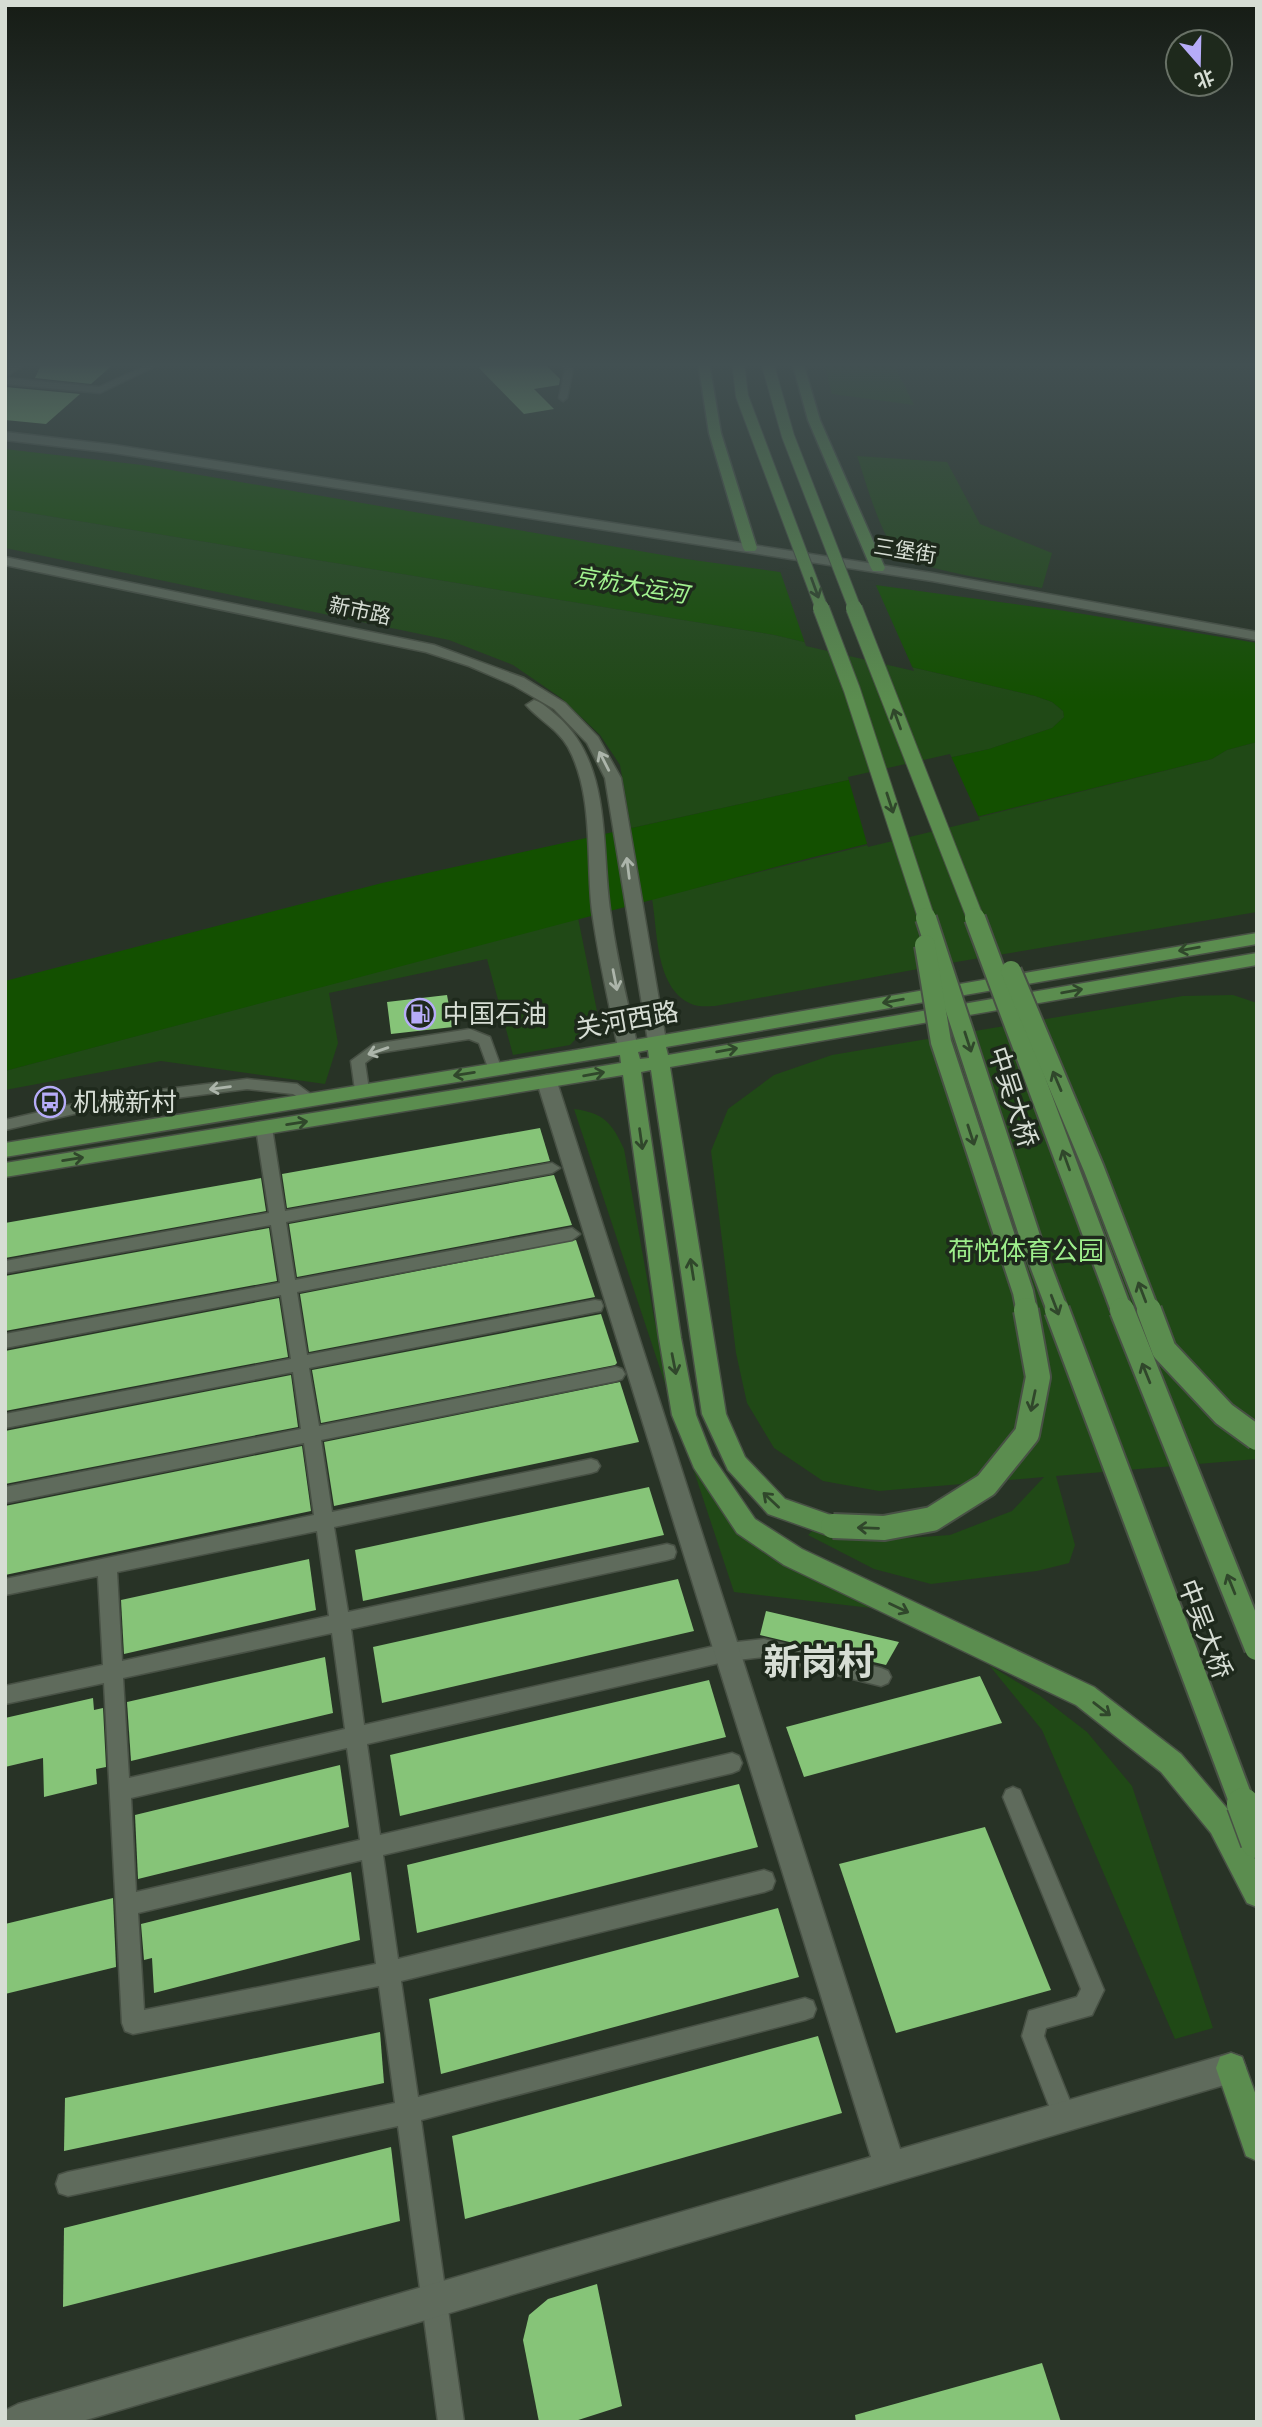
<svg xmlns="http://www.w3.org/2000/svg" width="1262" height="2427" viewBox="0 0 1262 2427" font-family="Signika,'Noto Sans SC',sans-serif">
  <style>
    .green { fill: #204916 }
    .water { fill: #135000 }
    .pier { fill: #283326 }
    .building { fill: #86c478 }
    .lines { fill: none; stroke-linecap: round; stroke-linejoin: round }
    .service-casing { stroke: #485145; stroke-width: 3 }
    .minor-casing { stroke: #485145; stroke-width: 3 }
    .tertiary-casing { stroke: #485145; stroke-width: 3 }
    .primary-casing { stroke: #485145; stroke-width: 3 }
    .service { fill: #5f6b5c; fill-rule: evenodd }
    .minor { fill: #5f6b5c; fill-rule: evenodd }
    .tertiary { fill: #5f6b5c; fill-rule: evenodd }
    .primary { fill: #5b8d4f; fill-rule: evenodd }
    .primary-bridge-far4-casing { stroke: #485145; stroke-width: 14; stroke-linecap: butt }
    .primary-bridge-far3-casing { stroke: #485145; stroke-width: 18; stroke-linecap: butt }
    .primary-bridge-far2-casing { stroke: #485145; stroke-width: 24; stroke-linecap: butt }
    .primary-bridge-far1-casing { stroke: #485145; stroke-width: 28; stroke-linecap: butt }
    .primary-bridge-casing { stroke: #485145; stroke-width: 35; stroke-linecap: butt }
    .primary-bridge-far4 { stroke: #5b8d4f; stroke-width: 12 }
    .primary-bridge-far3 { stroke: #5b8d4f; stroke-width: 16 }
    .primary-bridge-far2 { stroke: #5b8d4f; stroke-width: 20 }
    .primary-bridge-far1 { stroke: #5b8d4f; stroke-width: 24 }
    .primary-bridge { stroke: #5b8d4f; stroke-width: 32 }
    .oneway { stroke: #30472b }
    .oneway2 { stroke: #acb5aa }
    .labels { text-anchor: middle; stroke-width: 7; stroke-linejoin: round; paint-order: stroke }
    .far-street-label { font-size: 21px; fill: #d6ddd4; stroke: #1e291c }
    .far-water-label { font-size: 23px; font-style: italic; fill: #a2f390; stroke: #1e291c }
    .poi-label { font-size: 26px; fill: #d6ddd4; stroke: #1e291c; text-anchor: start }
    .street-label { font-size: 26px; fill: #d6ddd4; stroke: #1e291c }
    .park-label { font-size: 26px; fill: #9dee8b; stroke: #1e291c }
    .near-quarter-label { font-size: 37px; font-weight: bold; fill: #d6ddd4; stroke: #1e291c }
  </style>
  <rect width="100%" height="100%" fill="#283326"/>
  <g class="green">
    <polygon points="824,362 893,362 914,405 832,394"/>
    <path d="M 857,456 L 947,462 L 980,524 L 1052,553 L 1042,588 C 1010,582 916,572 896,550 C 880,534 865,479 857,456 Z"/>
    <polygon points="5,509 774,635 1035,696 1052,702 1063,711 1064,717 1052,728 989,749 631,828 620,765 600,735 561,698 513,665 449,640 5,548"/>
    <path d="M 1257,742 L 1257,912 L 962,961 L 715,1006 C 709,1006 700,1007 694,1005 C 655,991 658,932 652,899 L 1212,759 L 1227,750 Z"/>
    <polygon points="578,918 598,1016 570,1045 513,1055 487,959 329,993 338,1043 325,1084 161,1061 5,1090 5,1071"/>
    <polygon points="1233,995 1257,1003 1257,1459 1056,1476 1075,1545 1069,1563 1037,1571 931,1584 874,1569 808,1535 814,1529 866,1541 950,1535 1012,1511 1044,1477 879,1491 823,1481 774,1448 747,1403 736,1353 711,1151 728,1109 774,1075 832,1055 1183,996"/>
    <path d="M 574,1109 C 604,1113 612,1123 624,1149 L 654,1318 L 675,1401 L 722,1507 L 879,1609 L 734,1592 Z"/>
    <polygon points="989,1665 1039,1695 1087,1732 1132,1786 1213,2028 1175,2039 1042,1730"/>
  </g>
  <polygon class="water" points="5,449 142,465 686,559 1065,611 1257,643 1257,742 1227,750 1212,759 810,858 5,1071 5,981 382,883 989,749 1052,728 1064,717 1063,711 1052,702 1035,696 774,635 5,509"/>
  <g class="pier">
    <polygon points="779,568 874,581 914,671 806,646"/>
    <polygon points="950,754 980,820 868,847 848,777"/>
  </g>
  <g class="building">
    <polygon points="116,362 91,384 35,378 41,365"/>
    <polygon points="511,362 543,362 560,379 559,385 534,389 554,409 524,414 478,367"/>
    <polygon points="5,387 80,394 46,424 5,420"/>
    <polygon points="447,995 453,1027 391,1034 387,1002"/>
    <polygon points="540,1128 550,1161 287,1208 282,1174"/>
    <polygon points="554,1175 572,1225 297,1277 289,1224"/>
    <polygon points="261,1178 266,1211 5,1258 5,1223"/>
    <polygon points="269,1228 277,1281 5,1331 5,1276"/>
    <polygon points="576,1240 595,1297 309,1352 300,1294"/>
    <polygon points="279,1298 288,1357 5,1411 5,1351"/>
    <polygon points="601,1314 617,1363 615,1365 321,1423 312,1370"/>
    <polygon points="291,1375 298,1427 5,1484 5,1431"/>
    <polygon points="620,1382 639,1442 334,1506 324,1442"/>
    <polygon points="302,1446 311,1511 5,1575 5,1506"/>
    <polygon points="649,1487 664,1535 363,1601 355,1550"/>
    <polygon points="309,1559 316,1610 124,1654 121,1600"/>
    <polygon points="678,1579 694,1631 382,1703 373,1647"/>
    <polygon points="766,1611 899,1642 886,1665 760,1635"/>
    <polygon points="325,1657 333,1713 131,1761 127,1702"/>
    <polygon points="980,1676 1002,1723 804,1777 786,1727"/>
    <polygon points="709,1680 726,1737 400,1816 390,1755"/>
    <polygon points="93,1698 94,1710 103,1708 106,1767 96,1769 97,1784 44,1797 43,1758 5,1767 5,1718"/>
    <polygon points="340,1765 349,1827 138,1879 135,1815"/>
    <polygon points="739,1784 758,1847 417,1933 407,1865"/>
    <polygon points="985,1827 1051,1990 896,2033 839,1864"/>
    <polygon points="351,1872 360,1940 154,1993 152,1958 144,1960 141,1924"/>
    <polygon points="113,1898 116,1967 5,1994 5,1924"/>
    <polygon points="778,1908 799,1977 441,2074 429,1999"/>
    <polygon points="380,2032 384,2083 64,2151 65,2098"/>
    <polygon points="818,2036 842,2113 465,2219 452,2136"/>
    <polygon points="391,2147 400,2221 63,2307 64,2228"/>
    <polygon points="597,2284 622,2406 572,2422 539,2422 523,2340 529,2315 548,2299"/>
    <polygon points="1042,2363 1061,2422 856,2422 855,2415"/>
  </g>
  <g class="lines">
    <g class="service-casing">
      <g id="service">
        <polygon points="154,362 164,362 100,393 5,384 5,378 99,387"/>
        <polygon points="558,362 566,362 573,369 567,398 563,401 559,398 565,369"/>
        <polygon points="470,1029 490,1037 502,1070 500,1073 490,1073 479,1043 469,1039 378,1053 365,1063 369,1090 367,1094 362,1095 355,1090 351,1061 374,1044"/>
        <polygon points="247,1079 297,1084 316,1098 309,1103 293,1094 247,1089 104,1107 5,1130 5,1120 104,1097"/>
        <path d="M 264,1123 L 272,1128 L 285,1211 L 552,1163 L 560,1168 L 552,1173 L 286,1222 L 295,1280 L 572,1228 L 580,1234 L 572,1240 L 297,1292 L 307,1355 L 595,1300 L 601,1301 L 603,1306 L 601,1311 L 595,1312 L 309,1368 L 319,1426 L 616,1367 L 622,1369 L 625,1374 L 622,1379 L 616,1381 L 321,1440 L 332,1512 L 591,1459 L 597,1461 L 600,1466 L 597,1471 L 591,1473 L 334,1527 L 348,1612 L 667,1544 L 674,1546 L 676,1552 L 674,1558 L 667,1560 L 351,1629 L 364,1725 L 728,1643 L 764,1639 L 881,1668 L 888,1671 L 891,1677 L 888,1683 L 881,1686 L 764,1657 L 728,1661 L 367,1744 L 380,1835 L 732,1753 L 739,1756 L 742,1763 L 739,1770 L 732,1773 L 383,1855 L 398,1959 L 764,1870 L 772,1873 L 775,1881 L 772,1889 L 764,1892 L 401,1981 L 418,2097 L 805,1998 L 813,2001 L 816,2009 L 813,2017 L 805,2020 L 421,2120 L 464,2422 L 438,2422 L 398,2126 L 68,2196 L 59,2193 L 56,2184 L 59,2175 L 68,2172 L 395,2103 L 379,1986 L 133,2034 L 125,2031 L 122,2023 L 104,1683 L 5,1704 L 5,1686 L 103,1665 L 98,1576 L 5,1595 L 5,1579 L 314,1515 L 304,1443 L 5,1503 L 5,1487 L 301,1429 L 293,1372 L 5,1428 L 5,1414 L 291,1359 L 281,1295 L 5,1348 L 5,1334 L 280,1283 L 271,1225 L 5,1273 L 5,1261 L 269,1213 L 256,1128 ZM 317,1531 L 329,1616 L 122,1661 L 117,1572 ZM 332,1633 L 345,1729 L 129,1778 L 123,1678 ZM 347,1748 L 360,1840 L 136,1892 L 131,1798 ZM 362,1860 L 376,1964 L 144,2010 L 138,1913 Z"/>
        <polygon points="1013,1787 1020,1790 1104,1990 1092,2015 1046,2028 1044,2036 1076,2116 1072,2124 1064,2128 1056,2124 1022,2036 1029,2011 1077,1997 1081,1989 1003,1797 1006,1790"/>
      </g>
    </g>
    <g class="minor-casing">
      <g id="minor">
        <polygon points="16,362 29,362 5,377 5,369"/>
        <polygon points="5,432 114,445 932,573 1257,632 1257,640 932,581 114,453 5,440"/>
        <polygon points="547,1075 554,1077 557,1082 900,2149 1231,2053 1242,2057 1246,2068 1242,2079 1231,2083 79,2422 5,2422 6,2410 18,2404 871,2157 537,1082 540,1077"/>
      </g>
    </g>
    <g class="tertiary-casing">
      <g id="tertiary">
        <polygon points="5,557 434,645 524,678 565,703 598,737 621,778 666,1041 664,1045 650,1045 648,1041 605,778 587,743 554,709 513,685 469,666 426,652 5,565"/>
        <path d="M 534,700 C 543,703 549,709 556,715 C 614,764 600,849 611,916 C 617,961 628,1004 638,1048 L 635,1052 L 621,1052 L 618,1048 C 609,1002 598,957 592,911 C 586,858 594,795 568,747 C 558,729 539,720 526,705 Z"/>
      </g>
    </g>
    <g class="primary-casing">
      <g id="primary">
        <polygon points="698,362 709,362 721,433 757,548 755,551 745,551 743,548 709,433"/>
        <polygon points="792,362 803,362 820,420 885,568 883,571 873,571 871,568 808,420"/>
        <path d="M 1257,933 L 1257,944 L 666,1047 L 668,1055 L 1257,953 L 1257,965 L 670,1067 L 726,1414 L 745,1457 L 785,1499 L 842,1519 L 845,1526 L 842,1533 L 833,1537 L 768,1514 L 728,1470 L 702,1414 L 651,1070 L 641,1072 L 681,1338 L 696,1415 L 712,1456 L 755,1519 L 802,1549 L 1094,1687 L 1181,1754 L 1231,1813 L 1257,1863 L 1257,1907 L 1247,1903 L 1211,1833 L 1161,1772 L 1076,1705 L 784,1565 L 737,1533 L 694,1468 L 672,1415 L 659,1338 L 623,1075 L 5,1177 L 5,1163 L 621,1063 L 620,1055 L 5,1157 L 5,1143 L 570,1051 ZM 648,1050 L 649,1058 L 640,1059 L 638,1052 Z"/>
        <polygon points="1231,2053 1242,2057 1257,2098 1257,2161 1246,2156 1216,2068 1220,2057"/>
      </g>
    </g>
    <use href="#service" class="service"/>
    <use href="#minor" class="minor"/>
    <use href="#tertiary" class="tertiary"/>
    <use href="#primary" class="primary"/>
    <g class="primary-bridge-far4-casing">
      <g id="primary-bridge-far4">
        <polyline points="738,362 742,396 822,609"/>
        <polyline points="767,362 788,436 855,609"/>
      </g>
    </g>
    <g class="primary-bridge-far3-casing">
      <g id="primary-bridge-far3">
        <polyline points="821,608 852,690 927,920"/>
        <polyline points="854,608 976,920"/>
      </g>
    </g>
    <g class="primary-bridge-far2-casing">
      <g id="primary-bridge-far2">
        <polyline points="926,918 1032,1243 1058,1312"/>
        <polyline points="975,918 1122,1312"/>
        <polyline points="925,945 941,1042 1023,1292 1027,1312"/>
        <polyline points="1011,971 1094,1169 1149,1312"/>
      </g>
    </g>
    <g class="primary-bridge-far1-casing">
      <g id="primary-bridge-far1">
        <polyline points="1057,1310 1243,1806"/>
        <polyline points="1122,1310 1257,1648"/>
        <polyline points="1149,1310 1164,1350 1224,1414 1257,1438"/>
        <polyline points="833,1526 884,1528 932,1519 986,1485 1027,1434 1038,1377 1026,1310"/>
      </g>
    </g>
    <g class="primary-bridge-casing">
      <polyline id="primary-bridge" points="1243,1804 1257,1842"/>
    </g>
    <use href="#primary-bridge-far4" class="primary-bridge-far4"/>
    <use href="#primary-bridge-far3" class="primary-bridge-far3"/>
    <use href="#primary-bridge-far2" class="primary-bridge-far2"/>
    <use href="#primary-bridge-far1" class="primary-bridge-far1"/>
    <use href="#primary-bridge" class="primary-bridge"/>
  </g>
  <defs><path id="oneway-shaft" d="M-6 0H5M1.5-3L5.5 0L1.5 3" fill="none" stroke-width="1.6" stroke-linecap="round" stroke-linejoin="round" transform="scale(1.75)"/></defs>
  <g class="oneway">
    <use href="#oneway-shaft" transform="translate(815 588) rotate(70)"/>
    <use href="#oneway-shaft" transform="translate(897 719) rotate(-110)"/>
    <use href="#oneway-shaft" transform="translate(890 803) rotate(72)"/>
    <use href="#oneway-shaft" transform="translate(1189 949) rotate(170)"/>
    <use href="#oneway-shaft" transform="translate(1072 991) rotate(-10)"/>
    <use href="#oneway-shaft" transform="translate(893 1001) rotate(170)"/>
    <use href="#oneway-shaft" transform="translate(968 1042) rotate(72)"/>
    <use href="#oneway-shaft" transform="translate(727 1050) rotate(-10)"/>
    <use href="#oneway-shaft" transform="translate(464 1074) rotate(171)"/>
    <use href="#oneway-shaft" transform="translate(594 1074) rotate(-10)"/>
    <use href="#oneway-shaft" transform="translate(1057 1081) rotate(-113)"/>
    <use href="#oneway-shaft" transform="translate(297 1123) rotate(-9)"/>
    <use href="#oneway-shaft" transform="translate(971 1135) rotate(72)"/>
    <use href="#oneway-shaft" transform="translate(641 1139) rotate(82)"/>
    <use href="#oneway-shaft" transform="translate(73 1159) rotate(-9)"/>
    <use href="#oneway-shaft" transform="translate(1066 1160) rotate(-110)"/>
    <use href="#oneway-shaft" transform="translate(692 1269) rotate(-99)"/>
    <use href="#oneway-shaft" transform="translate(1142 1292) rotate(-111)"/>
    <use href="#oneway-shaft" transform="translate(1055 1305) rotate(69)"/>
    <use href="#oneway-shaft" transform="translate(674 1364) rotate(79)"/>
    <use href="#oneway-shaft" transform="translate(1146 1373) rotate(-112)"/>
    <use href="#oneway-shaft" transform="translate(1033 1401) rotate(102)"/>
    <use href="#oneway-shaft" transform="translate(771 1500) rotate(-137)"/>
    <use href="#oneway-shaft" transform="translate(868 1528) rotate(-178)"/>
    <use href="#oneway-shaft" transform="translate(1231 1584) rotate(-112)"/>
    <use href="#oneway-shaft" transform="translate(899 1608) rotate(25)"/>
    <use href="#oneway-shaft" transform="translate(1102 1709) rotate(38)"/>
  </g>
  <g class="oneway2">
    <use href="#oneway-shaft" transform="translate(604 761) rotate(-117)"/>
    <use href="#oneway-shaft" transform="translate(628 868) rotate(-97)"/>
    <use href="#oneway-shaft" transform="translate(615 980) rotate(79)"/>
    <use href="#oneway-shaft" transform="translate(378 1051) rotate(161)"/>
    <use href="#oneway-shaft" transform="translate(220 1088) rotate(173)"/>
  </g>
  <linearGradient id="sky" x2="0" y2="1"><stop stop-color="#161c15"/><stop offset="0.52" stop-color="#425052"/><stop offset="1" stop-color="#425052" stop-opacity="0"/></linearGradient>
  <rect width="1262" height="701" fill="url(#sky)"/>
  <defs>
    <g id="fuel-ring" transform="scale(1.575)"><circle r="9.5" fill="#1e291c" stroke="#b6acf8" stroke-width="1.5"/><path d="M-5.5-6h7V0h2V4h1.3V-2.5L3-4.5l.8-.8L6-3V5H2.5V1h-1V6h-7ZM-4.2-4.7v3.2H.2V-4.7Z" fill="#b6acf8"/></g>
    <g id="bus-ring" transform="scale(1.575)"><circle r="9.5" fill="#1e291c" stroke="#b6acf8" stroke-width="1.5"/><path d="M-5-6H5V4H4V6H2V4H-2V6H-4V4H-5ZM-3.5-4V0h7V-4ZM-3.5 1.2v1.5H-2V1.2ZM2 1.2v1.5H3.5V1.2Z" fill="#b6acf8"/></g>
  </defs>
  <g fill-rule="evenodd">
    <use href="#fuel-ring" x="420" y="1014"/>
    <use href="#bus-ring" x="50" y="1102"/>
  </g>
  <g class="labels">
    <g class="far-street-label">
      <text transform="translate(905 551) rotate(9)" y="7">三堡街</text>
      <text transform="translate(360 611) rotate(12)" y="7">新市路</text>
    </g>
    <g class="far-water-label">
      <text transform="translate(631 585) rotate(10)" y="8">京杭大运河</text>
    </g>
    <g class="poi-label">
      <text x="443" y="1023">中国石油</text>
      <text x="73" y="1111">机械新村</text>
    </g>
    <g class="street-label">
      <text transform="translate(627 1020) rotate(-10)" y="9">关河西路</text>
      <text transform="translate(1013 1097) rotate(72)" y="9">中吴大桥</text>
      <text transform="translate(1205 1629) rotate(69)" y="9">中吴大桥</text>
    </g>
    <g class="park-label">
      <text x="1026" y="1260">荷悦体育公园</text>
    </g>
    <g class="near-quarter-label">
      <text x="819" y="1675">新岗村</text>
    </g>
  </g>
  <rect width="1262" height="2427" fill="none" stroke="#d6ddd4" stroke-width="14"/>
  <g transform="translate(1199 63) rotate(160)"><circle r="33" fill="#1e291c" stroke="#687166" stroke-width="2"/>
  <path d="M0-5L12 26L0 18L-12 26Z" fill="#b6acf8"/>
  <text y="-10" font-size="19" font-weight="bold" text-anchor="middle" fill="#d6ddd4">北</text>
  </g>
</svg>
